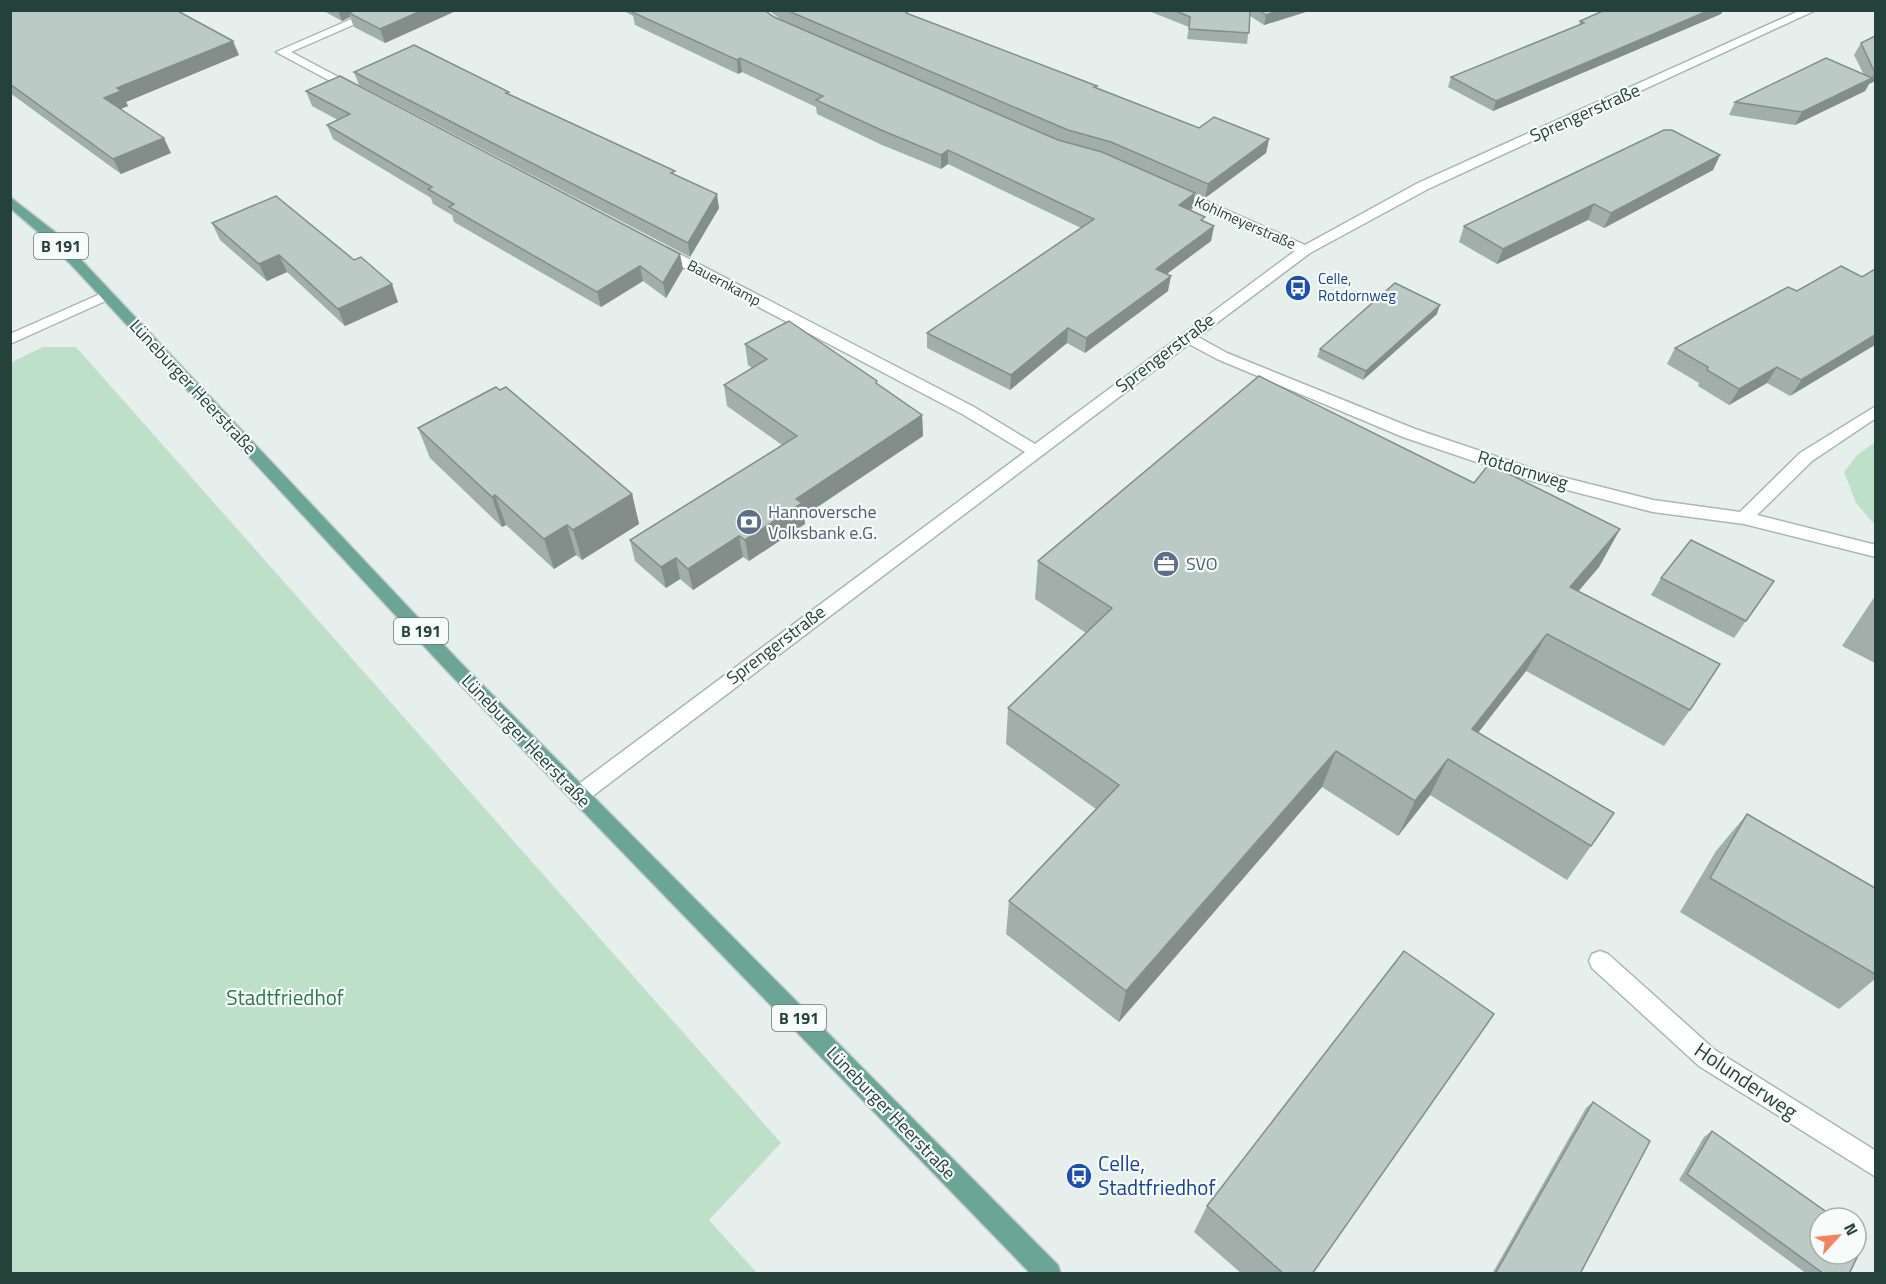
<svg xmlns="http://www.w3.org/2000/svg" width="1886" height="1284" viewBox="0 0 1886 1284" font-family="'Titillium Web',sans-serif">
  <style>
    .green { fill: #bfe0c8 }
    .lines { fill: none; stroke-linecap: round; stroke-linejoin: round }
    .minor-casing { stroke: #a8b8b2; stroke-width: 3 }
    .major-casing { stroke: #c2cac8; stroke-width: 3 }
    .minor { fill: #fff; fill-rule: evenodd }
    .major { fill: #6aa596; fill-rule: evenodd }
    .wall { fill: #a1aea9 }
    .shaded-wall { fill: #838d89 }
    .building { fill: #bbcac4; stroke: #838d89; stroke-width: 1.5 }
    .labels { text-anchor: middle; stroke-width: 4.5; stroke-linejoin: round; paint-order: stroke }
    .far-street-label { font-size: 15px; fill: #24423a; stroke: #f7fbf9 }
    .far-transit-label { font-size: 15px; fill: #164399; stroke: #f7fbf9; text-anchor: start }
    .shield { fill: #f7fbf9; stroke: #637a73; stroke-width: 1.5 }
    .shield-label { font-size: 16px; font-weight: bold; fill: #24423a }
    .street-label { font-size: 18px; fill: #24423a; stroke: #f7fbf9 }
    .service-label { font-size: 18px; fill: #4e5e75; stroke: #f7fbf9; text-anchor: start }
    .near-park-label { font-size: 21px; fill: #2d7a4b; stroke: #f7fbf9 }
    .near-street-label { font-size: 21px; fill: #24423a; stroke: #f7fbf9 }
    .near-transit-label { font-size: 21px; fill: #164399; stroke: #f7fbf9; text-anchor: start }
  </style>
  <rect width="100%" height="100%" fill="#e6efeb"/>
  <g class="green">
    <polygon points="43,347 76,347 781,1143 709,1220 757,1273 11,1273 10,363"/>
    <polygon points="1875,442 1875,525 1856,503 1844,472 1857,455"/>
  </g>
  <g class="lines">
    <g class="minor-casing">
      <g id="minor">
        <polygon points="372,10 387,10 291,52 359,88 359,92 351,92 276,52"/>
        <polygon points="1801,10 1816,10 1428,189 1310,253 1198,337 1227,353 1415,429 1542,472 1653,500 1740,512 1800,453 1876,406 1876,418 1812,461 1757,515 1876,545 1876,557 1744,524 1653,512 1532,481 1403,437 1217,359 1189,344 586,801 579,803 572,801 569,795 572,789 1025,452 964,415 656,253 654,250 656,247 666,247 974,407 1035,444 1295,251 1167,194 1166,191 1167,188 1177,188 1305,245 1418,183"/>
        <polygon points="107,291 114,295 112,298 10,344 10,334"/>
        <polygon points="1600,951 1608,954 1715,1050 1876,1151 1876,1177 1699,1066 1592,968 1589,961 1592,954"/>
      </g>
    </g>
    <g class="major-casing">
      <polygon id="major" points="10,197 55,232 459,661 1058,1265 1061,1274 1031,1274 447,671 76,270 45,238 10,208"/>
    </g>
    <use href="#minor" class="minor"/>
    <use href="#major" class="major"/>
  </g>
  <g class="wall">
    <polygon points="10,10 239,55 126,102 128,106 120,109 171,153 121,174 10,93"/>
    <polygon points="322,10 458,10 385,43 354,27 350,17 342,21"/>
    <polygon points="622,10 764,10 774,17 783,21 768,10 908,10 908,14 1199,128 1269,139 1266,153 1205,198 1195,194 1193,208 1190,210 1204,222 1214,226 1211,241 1167,274 1168,291 1085,353 1067,343 1010,390 927,348 927,333 1081,228 948,164 941,169 882,145 817,114 816,107 742,72 738,74 635,25 633,16"/>
    <polygon points="1146,10 1312,10 1264,25 1250,16 1247,44 1187,39 1189,27"/>
    <polygon points="1605,10 1723,10 1721,14 1493,111 1448,87 1451,77 1579,25 1580,21"/>
    <polygon points="1875,36 1875,81 1869,84 1865,91 1795,125 1729,115 1735,102 1864,75 1854,55 1861,43"/>
    <polygon points="354,72 510,95 675,175 719,208 690,257 359,85"/>
    <polygon points="306,91 683,269 666,298 643,281 601,307 454,222 452,215 433,204 431,198 333,139 327,125 338,120 312,106"/>
    <polygon points="1720,155 1713,170 1604,228 1588,220 1497,264 1459,242 1464,226"/>
    <polygon points="212,223 354,260 398,302 345,326 287,272 267,281 220,240"/>
    <polygon points="1875,269 1790,396 1767,383 1729,405 1698,386 1699,383 1667,364 1675,348 1797,291 1862,277"/>
    <polygon points="1437,314 1363,380 1317,357 1320,349"/>
    <polygon points="745,344 878,384 922,415 923,436 804,516 805,524 749,561 743,557 693,590 680,579 666,588 635,561 630,540 782,445 727,406 724,385 752,368 748,365"/>
    <polygon points="418,428 632,494 639,524 582,560 576,555 554,569 506,525 502,527 430,458"/>
    <polygon points="1474,483 1620,529 1599,567 1578,591 1690,710 1664,746 1526,671 1478,733 1591,846 1567,880 1430,795 1398,836 1322,787 1119,1022 1006,934 1009,901 1096,809 1006,744 1008,708 1086,633 1035,599 1038,561"/>
    <polygon points="1661,578 1774,581 1734,638 1651,595"/>
    <polygon points="1875,596 1875,663 1842,646"/>
    <polygon points="1747,814 1875,888 1875,979 1839,1009 1680,912 1716,851"/>
    <polygon points="1593,1102 1580,1274 1492,1274 1586,1108"/>
    <polygon points="1712,1131 1849,1274 1807,1274 1679,1180 1704,1137"/>
    <polygon points="1207,1206 1312,1274 1242,1274 1194,1232"/>
  </g>
  <g class="shaded-wall">
    <polygon points="338,10 365,10 349,13 350,17 342,21"/>
    <polygon points="423,10 458,10 385,43 380,29"/>
    <polygon points="1280,10 1312,10 1264,25 1266,15"/>
    <polygon points="1710,10 1723,10 1721,14 1493,111 1496,101"/>
    <polygon points="233,41 239,55 126,102 128,106 111,113 104,98 117,88"/>
    <polygon points="740,58 742,72 738,74 737,60"/>
    <polygon points="1875,72 1875,81 1869,84 1865,91 1795,125 1802,112 1872,78"/>
    <polygon points="164,138 171,153 121,174 113,159"/>
    <polygon points="1269,139 1266,153 1205,198 1208,184"/>
    <polygon points="948,150 948,164 941,169 941,155"/>
    <polygon points="1720,155 1713,170 1604,228 1611,213"/>
    <polygon points="1195,193 1193,208 1177,219 1179,205"/>
    <polygon points="717,194 719,208 690,257 688,243"/>
    <polygon points="1594,204 1588,220 1497,264 1503,249"/>
    <polygon points="1214,226 1211,241 1154,283 1156,269"/>
    <polygon points="680,254 683,269 666,298 663,283"/>
    <polygon points="279,255 287,272 267,281 259,264"/>
    <polygon points="640,266 643,281 601,307 597,292"/>
    <polygon points="1171,276 1168,291 1085,353 1086,338"/>
    <polygon points="392,284 398,302 345,326 338,309"/>
    <polygon points="1440,305 1437,314 1363,380 1366,371"/>
    <polygon points="1068,328 1067,343 1010,390 1011,375"/>
    <polygon points="1875,335 1875,345 1790,396 1801,380"/>
    <polygon points="1777,367 1767,383 1729,405 1739,389"/>
    <polygon points="922,415 923,436 804,516 805,524 749,561 745,540 796,499"/>
    <polygon points="632,494 639,524 582,560 573,530"/>
    <polygon points="495,495 506,525 502,527 492,497"/>
    <polygon points="567,525 576,555 554,569 544,539"/>
    <polygon points="1620,529 1599,567 1550,625 1570,587"/>
    <polygon points="739,536 743,557 693,590 688,569"/>
    <polygon points="676,558 680,579 666,588 661,567"/>
    <polygon points="1547,634 1526,671 1453,765 1472,729"/>
    <polygon points="1336,751 1322,787 1119,1022 1126,991"/>
    <polygon points="1448,759 1430,795 1398,836 1415,801"/>
  </g>
  <g class="building">
    <polygon points="10,10 176,10 233,41 117,88 121,91 104,98 164,138 113,159 10,84"/>
    <polygon points="356,10 423,10 380,29 349,13"/>
    <polygon points="635,10 764,10 774,17 1058,140 1102,152 1195,193 1179,205 1205,217 1201,220 1214,226 1156,269 1171,276 1086,338 1068,328 1011,375 927,333 1094,219 948,150 941,155 881,130 816,100 823,96 740,58 737,60 632,12"/>
    <polygon points="786,10 906,10 906,13 1097,86 1094,87 1199,128 1214,117 1269,139 1208,184 1111,142 1068,130"/>
    <polygon points="1174,10 1250,10 1249,33 1189,29 1190,17"/>
    <polygon points="1259,10 1280,10 1266,15"/>
    <polygon points="1605,10 1710,10 1496,101 1451,77 1584,23 1580,21"/>
    <polygon points="1875,36 1875,73 1861,43"/>
    <polygon points="414,45 509,92 506,93 675,171 671,173 717,194 688,243 354,72"/>
    <polygon points="1826,58 1872,78 1802,112 1735,102"/>
    <polygon points="340,76 680,254 663,283 640,266 597,292 449,207 454,204 428,189 432,187 327,125 350,114 306,91"/>
    <polygon points="1664,130 1672,130 1720,155 1611,213 1594,204 1503,249 1464,226"/>
    <polygon points="276,196 354,260 361,257 392,284 338,309 279,255 259,264 212,223"/>
    <polygon points="1841,266 1862,277 1875,269 1875,335 1801,380 1777,367 1739,389 1707,370 1708,367 1675,348 1788,287 1797,291"/>
    <polygon points="1395,283 1440,305 1366,371 1320,349"/>
    <polygon points="789,321 877,381 876,383 922,415 796,499 802,503 745,540 739,536 688,569 676,558 661,567 630,540 797,436 724,385 767,359 745,344"/>
    <polygon points="1259,376 1474,483 1489,464 1620,529 1570,587 1720,664 1690,710 1547,634 1472,729 1614,813 1591,846 1448,759 1415,801 1336,751 1126,991 1009,901 1119,785 1008,708 1112,608 1038,561"/>
    <polygon points="496,387 500,390 506,387 632,494 573,530 567,525 544,539 495,495 492,497 418,428"/>
    <polygon points="1691,540 1774,581 1746,621 1661,578"/>
    <polygon points="1747,814 1875,888 1875,974 1710,878"/>
    <polygon points="1404,951 1494,1014 1312,1274 1284,1274 1207,1206"/>
    <polygon points="1593,1102 1650,1141 1580,1274 1495,1274"/>
    <polygon points="1712,1131 1835,1218 1820,1218 1820,1254 1856,1254 1856,1232 1866,1239 1849,1274 1824,1274 1687,1174"/>
  </g>
  <defs>
    <g id="bus-disc" transform="scale(1.35)"><circle r="9.5" fill="#1a4fb4" stroke="#f7fbf9"/><path d="M-5-6H5V4H4V6H2V4H-2V6H-4V4H-5ZM-3.5-4V0h7V-4ZM-3.5 1.2v1.5H-2V1.2ZM2 1.2v1.5H3.5V1.2Z" fill="#fff"/></g>
    <g id="bank-disc" transform="scale(1.35)"><circle r="9.5" fill="#5c6f8a" stroke="#f7fbf9"/><path d="M-6-4H6V4H-6ZM0-2.3a2.3 2.3 0 1 0 0 4.6a2.3 2.3 0 1 0 0-4.6Z" fill="#fff"/></g>
    <g id="office-disc" transform="scale(1.35)"><circle r="9.5" fill="#5c6f8a" stroke="#f7fbf9"/><path d="M-6-3h4V-5.5h4V-3h4V5H-6ZM-1-4.5V-3h2v-1.5ZM-6 0V1H6V0Z" fill="#fff"/></g>
  </defs>
  <g fill-rule="evenodd">
    <use href="#bus-disc" x="1298" y="288"/>
    <use href="#bank-disc" x="749" y="522"/>
    <use href="#office-disc" x="1166" y="564"/>
    <use href="#bus-disc" x="1079" y="1176"/>
  </g>
  <g class="labels">
    <g class="far-street-label">
      <text transform="translate(1245 223) rotate(24)" y="5">Kohlmeyerstraße</text>
      <text transform="translate(724 283) rotate(28)" y="5">Bauernkamp</text>
    </g>
    <g class="far-transit-label">
      <text x="1318" y="284">Celle,<tspan x="1318" dy="17">Rotdornweg</tspan></text>
    </g>
    <g class="shield">
      <rect x="34" y="233" width="54" height="26" rx="4.5"/>
      <rect x="394" y="618" width="54" height="26" rx="4.5"/>
      <rect x="772" y="1005" width="54" height="26" rx="4.5"/>
    </g>
    <g class="shield-label">
      <text x="61" y="252">B 191</text>
      <text x="421" y="637">B 191</text>
      <text x="799" y="1024">B 191</text>
    </g>
    <g class="street-label">
      <text transform="translate(1585 113) rotate(-24)" y="6">Sprengerstraße</text>
      <text transform="translate(1165 353) rotate(-37)" y="6">Sprengerstraße</text>
      <text transform="translate(193 387) rotate(47)" y="6">Lüneburger Heerstraße</text>
      <text transform="translate(1523 470) rotate(17)" y="6">Rotdornweg</text>
      <text transform="translate(776 645) rotate(-37)" y="6">Sprengerstraße</text>
      <text transform="translate(526 741) rotate(46)" y="6">Lüneburger Heerstraße</text>
      <text transform="translate(891 1113) rotate(46)" y="6">Lüneburger Heerstraße</text>
    </g>
    <g class="service-label">
      <text x="768" y="518">Hannoversche<tspan x="768" dy="21">Volksbank e.G.</tspan></text>
      <text x="1186" y="570">SVO</text>
    </g>
    <g class="near-park-label">
      <text x="285" y="1005">Stadtfriedhof</text>
    </g>
    <g class="near-street-label">
      <text transform="translate(1746 1081) rotate(34)" y="7">Holunderweg</text>
    </g>
    <g class="near-transit-label">
      <text x="1098" y="1171">Celle,<tspan x="1098" dy="24">Stadtfriedhof</tspan></text>
    </g>
  </g>
  <rect width="1886" height="1284" fill="none" stroke="#24423a" stroke-width="24"/>
  <g transform="translate(1838 1236) rotate(63)"><circle r="28" fill="#f7fbf9" stroke="#a3b1ad" stroke-width="1.5"/>
  <path d="M0-4.5L10 22L0 15L-10 22Z" fill="#f4845f"/>
  <text y="-9" font-size="16" font-weight="bold" text-anchor="middle" fill="#24423a">N</text>
  </g>
</svg>
